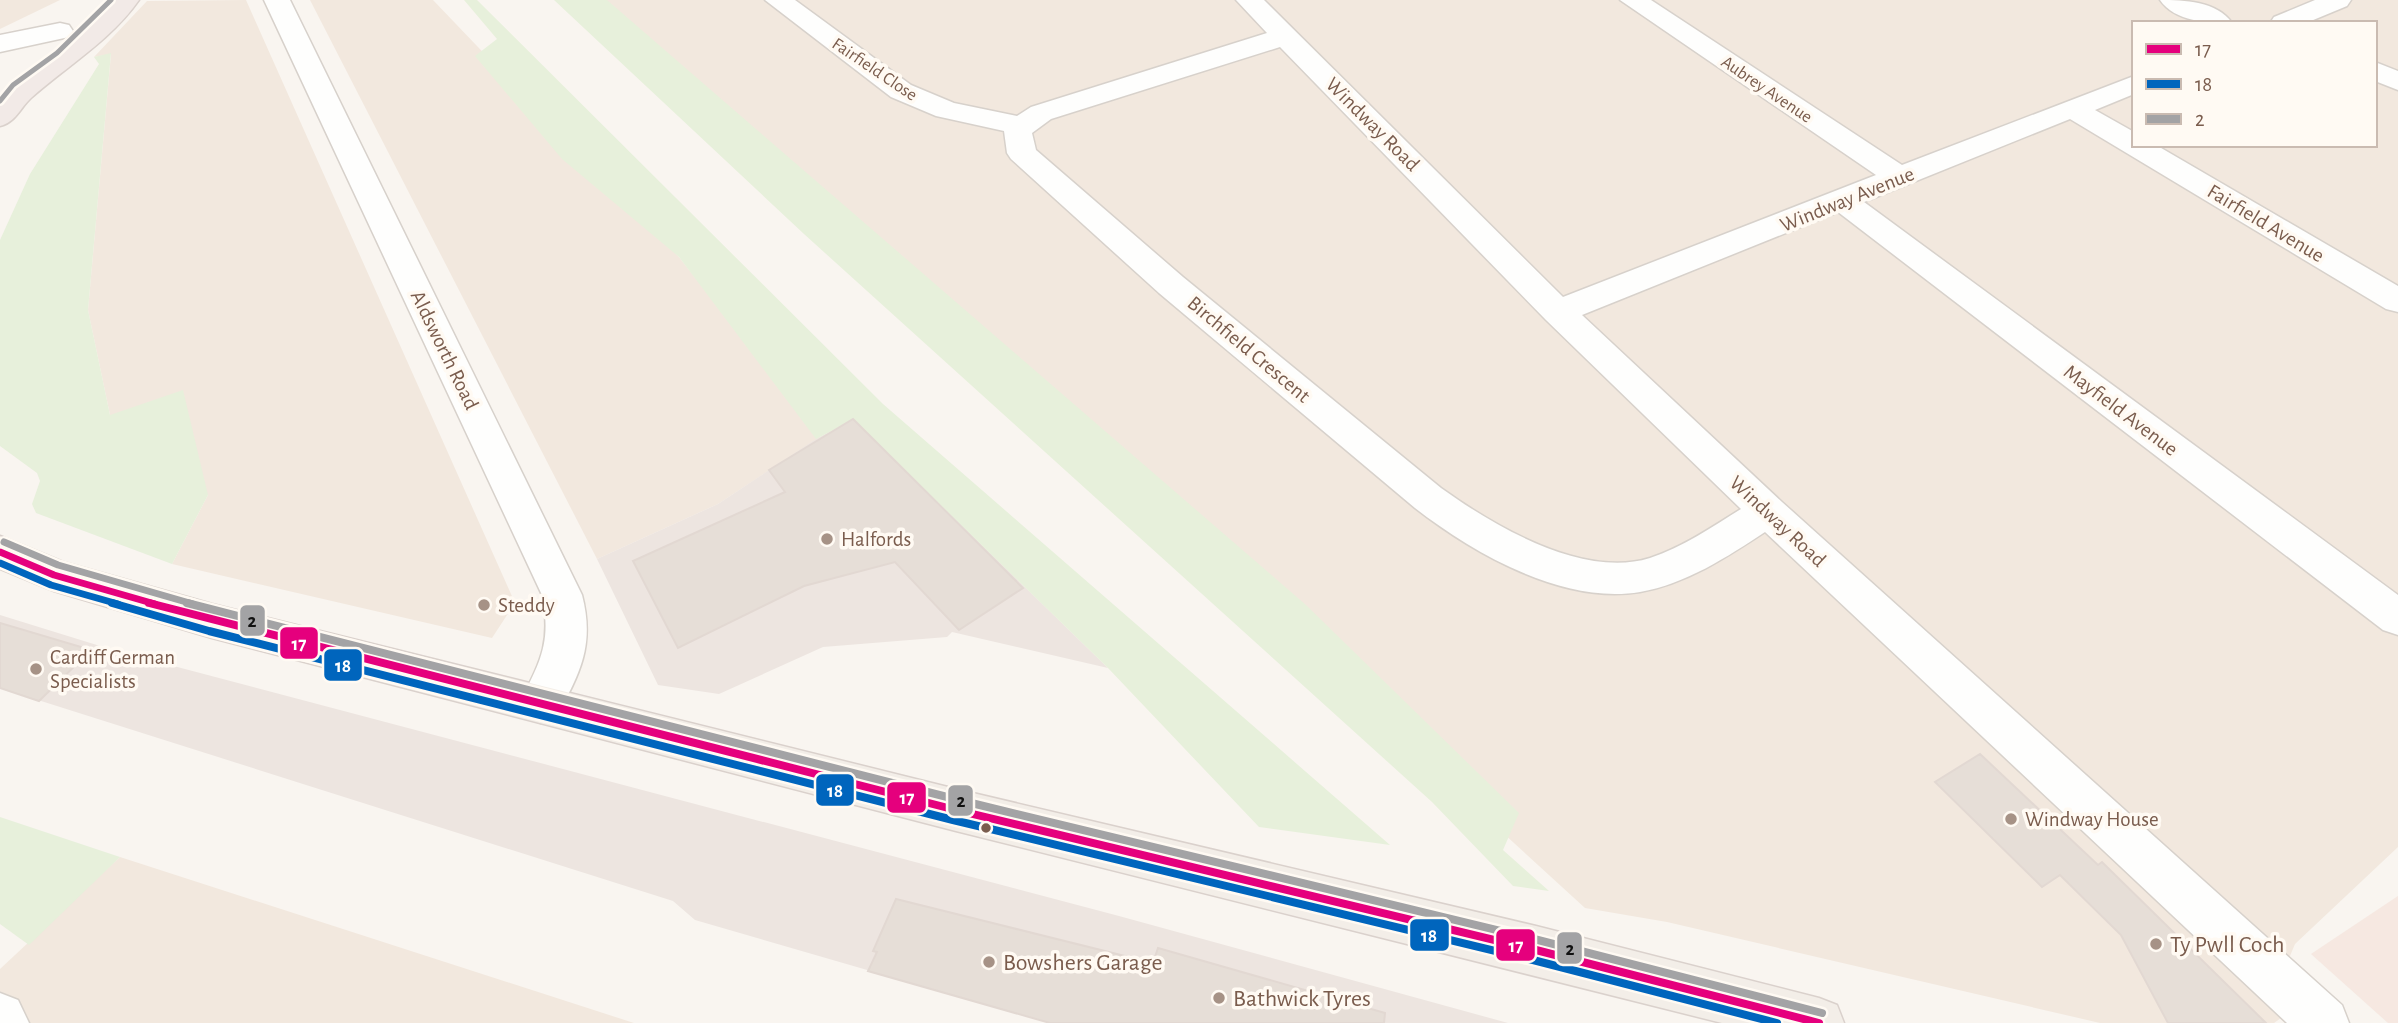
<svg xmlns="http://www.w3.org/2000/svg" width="2398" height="1023" viewBox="0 0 2398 1023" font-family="'Alegreya Sans',sans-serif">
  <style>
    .residential { fill: #f2e8de; fill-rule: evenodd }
    .commercial { fill: #f6e8e1 }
    .industrial { fill: #ede5e0 }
    .green { fill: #e7f0db }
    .building { fill: #e6ded7; stroke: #e2d8d2; stroke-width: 2 }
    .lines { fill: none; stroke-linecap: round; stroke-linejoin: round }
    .minor-casing { stroke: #d7d1cb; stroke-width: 3 }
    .major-casing { stroke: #dad1cc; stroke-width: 3 }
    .highway-casing { stroke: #dad1cc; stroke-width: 3 }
    .minor { fill: #fefefd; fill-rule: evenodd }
    .major { fill: #f3eee8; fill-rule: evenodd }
    .highway { fill: #f2eae7; fill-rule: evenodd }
    .bus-1-far1-casing { stroke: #fffaf3; stroke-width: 12 }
    .bus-1-casing { stroke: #fffaf3; stroke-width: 13 }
    .bus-2-far1-casing { stroke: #fffaf3; stroke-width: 12 }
    .bus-2-casing { stroke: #fffaf3; stroke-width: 13 }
    .bus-3-far2-casing { stroke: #fffaf3; stroke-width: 10 }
    .bus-3-far1-casing { stroke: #fffaf3; stroke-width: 12 }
    .bus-3-casing { stroke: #fffaf3; stroke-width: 13 }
    .bus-1-far1 { stroke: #e5007d; stroke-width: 7 }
    .bus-1 { stroke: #e5007d; stroke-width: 8 }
    .bus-2-far1 { stroke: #0065bd; stroke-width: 7 }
    .bus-2 { stroke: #0065bd; stroke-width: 8 }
    .bus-3-far2 { stroke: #a3a3a5; stroke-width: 5 }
    .bus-3-far1 { stroke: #a3a3a5; stroke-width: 7 }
    .bus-3 { stroke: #a3a3a5; stroke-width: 8 }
    .poi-dot { fill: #a69286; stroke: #fffaf3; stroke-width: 2.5 }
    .bus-dot { fill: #7a5c4d; stroke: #fffaf3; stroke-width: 2.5 }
    .labels { text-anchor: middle; stroke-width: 7; stroke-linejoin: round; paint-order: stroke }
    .far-street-label { font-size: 18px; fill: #7a5c4d; stroke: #fffaf3 }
    .street-label { font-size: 21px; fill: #7a5c4d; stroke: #fffaf3 }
    .poi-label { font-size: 21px; fill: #7a5c4d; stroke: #fffaf3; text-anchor: start }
    .near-poi-label { font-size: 24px; fill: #7a5c4d; stroke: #fffaf3; text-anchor: start }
    .line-badge { stroke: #fffaf3; stroke-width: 2.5 }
    .badge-label { font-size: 19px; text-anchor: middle; font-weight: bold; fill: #fff }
    .pale-badge-label { font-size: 19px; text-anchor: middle; font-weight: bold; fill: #111 }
  </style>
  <rect width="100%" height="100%" fill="#f9f5f0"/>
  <g class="residential">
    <polygon points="0,0 60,0 0,29"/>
    <polygon points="246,0 515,603 492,638 172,564 208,495 110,415 88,310 111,54 94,57 147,1"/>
    <polygon points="310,0 433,0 679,257 820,437 718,504 597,559"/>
    <path d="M 581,0 L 2398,0 L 2398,847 L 2295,944 L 2279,982 L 2281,1018 L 2274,1023 L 2100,1023 L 1667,922 L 1585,908 L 854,239 ZM 2134,23 L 2375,23 L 2375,145 L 2134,145 Z"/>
    <polygon points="120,857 634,1023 0,1023 0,969"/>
  </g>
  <polygon class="commercial" points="2398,896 2398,1023 2388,1023 2311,954"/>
  <g class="industrial">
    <polygon points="853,419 1108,668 952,632 947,637 823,647 719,694 658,685 597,559 718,504 816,439"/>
    <polygon points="0,615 113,650 1119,916 1508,1023 1050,1023 695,920 673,901 0,688"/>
  </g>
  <g class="green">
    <polygon points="464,0 477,0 883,404 1390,845 1259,827 1108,668 853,420 816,439 679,257 562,159 475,56 497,39"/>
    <polygon points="554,0 607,0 1306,605 1519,813 1503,850 1549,891 1513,886 1432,802 804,234"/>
    <polygon points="111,53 88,310 110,415 183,390 208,495 172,564 36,513 32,504 40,481 37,473 0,446 0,240 30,174 99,64 94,57"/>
    <polygon points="0,817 120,857 29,945 0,924"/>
  </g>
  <g class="building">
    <polygon points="853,419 1023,588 959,630 895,562 804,586 678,648 633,561 785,492 769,470"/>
    <polygon points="0,623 91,650 39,701 0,688"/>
    <polygon points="1980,754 2098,865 2102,862 2266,1023 2168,1023 2121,935 2060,875 2042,887 1935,782"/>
    <polygon points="896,899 1153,963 1158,948 1385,1013 1384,1023 1050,1023 868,971 877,952 873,951"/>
  </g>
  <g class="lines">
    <g class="minor-casing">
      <g id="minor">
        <path d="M 264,0 L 290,0 L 582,595 C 595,645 580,674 556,717 L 541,723 L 526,717 L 519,704 C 540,662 552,643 542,595 Z"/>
        <path d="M 765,0 L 795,0 L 911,85 L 954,103 L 1017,116 L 1031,107 L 1267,33 L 1236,0 L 1264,0 L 1563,297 L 1876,175 L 1620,0 L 1651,0 L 1902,165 L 2134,76 L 2134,94 L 2095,110 L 2134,132 L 2134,145 L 2156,145 L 2398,286 L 2398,312 L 2386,309 L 2070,119 L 1864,202 L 2398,595 L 2398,635 L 2383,630 L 1838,212 L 1582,315 L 1782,502 L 2342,1005 L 2349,1023 L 2287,1023 L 1765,532 C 1727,557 1686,584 1640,592 C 1563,605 1473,553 1415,508 L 1159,293 L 1011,159 L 1007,153 L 1004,131 L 936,116 L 891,97 ZM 1280,47 L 1546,320 L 1741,509 C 1712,527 1683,547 1650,558 C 1583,579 1494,526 1441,488 L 1183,277 L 1036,150 L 1032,133 L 1051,119 Z"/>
        <path d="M 2160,0 C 2184,0 2217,1 2232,23 C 2208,23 2175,22 2160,0 Z"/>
        <polygon points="2315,0 2351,0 2347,6 2306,23 2270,23 2274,17"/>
        <polygon points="60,23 69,25 73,31 69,37 0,52 0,35"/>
        <polygon points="2375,62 2398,71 2398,90 2375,81"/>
        <polygon points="0,993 18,1000 29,1023 0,1023"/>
      </g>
    </g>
    <g class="major-casing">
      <polygon id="major" points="0,536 63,562 212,604 956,789 1536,926 1819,998 1837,1005 1844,1023 1722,1023 956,831 212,638 54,591 0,569"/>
    </g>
    <g class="highway-casing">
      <path id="highway" d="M 111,0 L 139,0 C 111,40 67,66 31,98 C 20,108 16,122 0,126 L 0,99 L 10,87 L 54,55 Z"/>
    </g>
    <use href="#minor" class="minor"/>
    <use href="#major" class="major"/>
    <use href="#highway" class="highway"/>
    <g class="bus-1-far1-casing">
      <polyline id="bus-1-far1" points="0,552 54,575 155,604"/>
    </g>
    <g class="bus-1-casing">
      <polyline id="bus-1" points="149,603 956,810 1536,950 1819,1023"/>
    </g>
    <g class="bus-2-far1-casing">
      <polyline id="bus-2-far1" points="0,563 51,585 118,604"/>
    </g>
    <g class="bus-2-casing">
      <polyline id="bus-2" points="112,603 209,631 953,820 1533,960 1777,1023"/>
    </g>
    <g class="bus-3-far2-casing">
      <polyline id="bus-3-far2" points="0,101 13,85 57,53 111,0"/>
    </g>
    <g class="bus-3-far1-casing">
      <polyline id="bus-3-far1" points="4,542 58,565 193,604"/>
    </g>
    <g class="bus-3-casing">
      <polyline id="bus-3" points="187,603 959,800 1538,940 1822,1013"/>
    </g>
    <use href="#bus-1-far1" class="bus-1-far1"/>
    <use href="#bus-1" class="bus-1"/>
    <use href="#bus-2-far1" class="bus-2-far1"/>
    <use href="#bus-2" class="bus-2"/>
    <use href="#bus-3-far2" class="bus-3-far2"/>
    <use href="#bus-3-far1" class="bus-3-far1"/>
    <use href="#bus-3" class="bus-3"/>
  </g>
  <g class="poi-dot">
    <circle cx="827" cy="539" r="7"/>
    <circle cx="484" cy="605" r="7"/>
    <circle cx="36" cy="669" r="7"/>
    <circle cx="2011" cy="819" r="7"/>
    <circle cx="2156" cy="944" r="7"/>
    <circle cx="989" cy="962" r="7"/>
    <circle cx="1219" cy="998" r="7"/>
  </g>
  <circle class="bus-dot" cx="986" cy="828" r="6"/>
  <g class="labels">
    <g class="far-street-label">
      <text transform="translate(875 69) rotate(34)" y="6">Fairfield Close</text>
      <text transform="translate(1767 89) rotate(34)" y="6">Aubrey Avenue</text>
    </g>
    <g class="street-label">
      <text transform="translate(1373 124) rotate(45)" y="7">Windway Road</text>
      <text transform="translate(1847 199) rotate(-22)" y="7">Windway Avenue</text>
      <text transform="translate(2266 223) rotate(31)" y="7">Fairfield Avenue</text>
      <text transform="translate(1249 349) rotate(40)" y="7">Birchfield Crescent</text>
      <text transform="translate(445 350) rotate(64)" y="7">Aldsworth Road</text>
      <text transform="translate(2121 410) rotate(37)" y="7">Mayfield Avenue</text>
      <text transform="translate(1778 521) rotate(43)" y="7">Windway Road</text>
    </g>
    <g class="poi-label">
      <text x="841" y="546">Halfords</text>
      <text x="498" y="612">Steddy</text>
      <text x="50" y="664">Cardiff German<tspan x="50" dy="24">Specialists</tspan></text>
      <text x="2025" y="826">Windway House</text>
    </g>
    <g class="near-poi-label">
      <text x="2170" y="952">Ty Pwll Coch</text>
      <text x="1003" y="970">Bowshers Garage</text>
      <text x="1233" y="1006">Bathwick Tyres</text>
    </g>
  </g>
  <g class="line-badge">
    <rect x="239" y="604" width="27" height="33" rx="7" fill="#a3a3a5"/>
    <rect x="279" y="626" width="40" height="34" rx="7" fill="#e5007d"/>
    <rect x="323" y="648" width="40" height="34" rx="7" fill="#0065bd"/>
    <rect x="815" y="773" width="40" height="34" rx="7" fill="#0065bd"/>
    <rect x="886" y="781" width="41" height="33" rx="7" fill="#e5007d"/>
    <rect x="947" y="784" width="27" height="33" rx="7" fill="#a3a3a5"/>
    <rect x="1409" y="918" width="41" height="34" rx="7" fill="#0065bd"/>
    <rect x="1495" y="928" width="41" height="34" rx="7" fill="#e5007d"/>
    <rect x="1556" y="931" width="27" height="34" rx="7" fill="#a3a3a5"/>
  </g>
  <g class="badge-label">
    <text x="299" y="650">17</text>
    <text x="343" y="672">18</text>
    <text x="835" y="797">18</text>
    <text x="907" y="804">17</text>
    <text x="1429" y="942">18</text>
    <text x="1516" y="952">17</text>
  </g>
  <g class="pale-badge-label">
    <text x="252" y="627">2</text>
    <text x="961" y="807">2</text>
    <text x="1570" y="955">2</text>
  </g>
  <rect x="2132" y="21" width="245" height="126" fill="#fffaf3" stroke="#cabbb1" stroke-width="2"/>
  <rect x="2146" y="44" width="35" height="10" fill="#e5007d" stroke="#cabbb1" stroke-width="2"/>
  <text x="2195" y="56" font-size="21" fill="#7a5c4d">17</text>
  <rect x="2146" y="79" width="35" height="10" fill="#0065bd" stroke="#cabbb1" stroke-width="2"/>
  <text x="2195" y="91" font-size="21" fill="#7a5c4d">18</text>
  <rect x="2146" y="114" width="35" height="10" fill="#a3a3a5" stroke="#cabbb1" stroke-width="2"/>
  <text x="2195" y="126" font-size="21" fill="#7a5c4d">2</text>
</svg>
